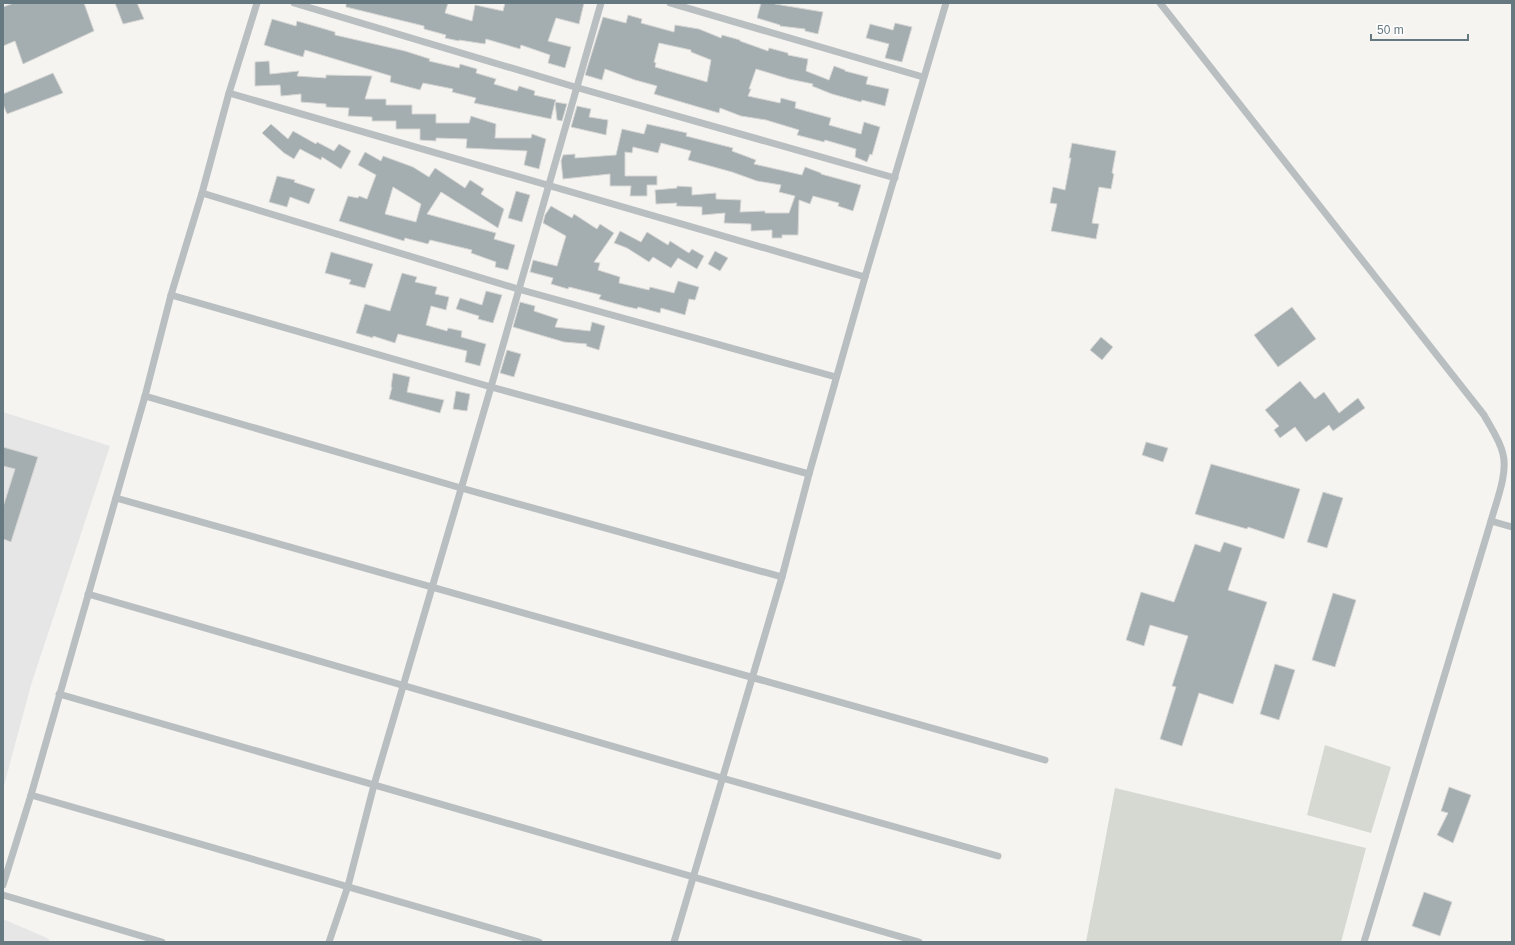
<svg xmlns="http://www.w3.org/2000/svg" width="1515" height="945" viewBox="0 0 1515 945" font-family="Arial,sans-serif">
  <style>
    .built { fill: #e5e6e5 }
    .green { fill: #d5d9d1 }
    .building { fill: #a4adb0; stroke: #d6d6d4; fill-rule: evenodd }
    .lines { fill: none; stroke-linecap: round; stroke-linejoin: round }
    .minor { stroke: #b9bfc1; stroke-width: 7 }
  </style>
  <rect width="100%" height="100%" fill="#f5f4f1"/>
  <g class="built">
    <polygon points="3,412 110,446 31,685 3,789"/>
    <polygon points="3,919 47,938 51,942 3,942"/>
  </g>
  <g class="green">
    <polygon points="1325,745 1391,767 1371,833 1307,815"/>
    <polygon points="1115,788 1366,848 1341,942 1086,942"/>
  </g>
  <g class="building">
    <polygon points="14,3 84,3 94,31 23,64 15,41 3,46 3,7"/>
    <polygon points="115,3 137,3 144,19 123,24"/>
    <polygon points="346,3 448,3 445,13 472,21 475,5 503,11 505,3 584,3 579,24 556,18 548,41 571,47 565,68 548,63 550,55 521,45 520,49 486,39 485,44 459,40 459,41 445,38 446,35 424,29 424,26 346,7"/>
    <polygon points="761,3 776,3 775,4 823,12 818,34 805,31 805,29 780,26 780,25 757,18"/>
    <path d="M 628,15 L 642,19 L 641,23 L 674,32 L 675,25 L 699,29 L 721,38 L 722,35 L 740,40 L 740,41 L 768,51 L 769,48 L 788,53 L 788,55 L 808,59 L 806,71 L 829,80 L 834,66 L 845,70 L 845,71 L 868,77 L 866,84 L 889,89 L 885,106 L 862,100 L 861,102 L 832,94 L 812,86 L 813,84 L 789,79 L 756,69 L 749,89 L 751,89 L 748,96 L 780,103 L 781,98 L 796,102 L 795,108 L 831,118 L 829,125 L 861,134 L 864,122 L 880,127 L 872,155 L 870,154 L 867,162 L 855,157 L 856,149 L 825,140 L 824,142 L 797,135 L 799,130 L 766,120 L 741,116 L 720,108 L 719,113 L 654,94 L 657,86 L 635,80 L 605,69 L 602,80 L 585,75 L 603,17 L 626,23 ZM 659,43 L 691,50 L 691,52 L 711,60 L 707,82 L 655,67 L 656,63 L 654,62 Z"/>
    <polygon points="272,19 296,26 297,21 335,32 335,35 405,51 430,59 429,61 459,68 460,64 477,69 476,73 496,79 494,84 517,91 519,86 535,91 534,95 556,100 555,102 567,104 562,121 557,120 555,102 551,119 474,103 476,98 452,92 453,89 423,83 420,90 390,82 391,76 305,50 303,57 264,45"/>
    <polygon points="895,23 912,27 902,62 885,58 889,44 866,38 870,24 893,30"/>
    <polygon points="269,61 270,74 299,71 297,76 326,78 326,75 372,76 365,99 386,99 386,105 412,105 412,114 436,114 436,123 469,123 471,116 496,124 495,138 531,138 532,134 546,139 539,169 524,165 527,151 466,148 467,139 436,138 436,141 420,140 420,129 396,129 396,121 372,121 372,117 348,116 349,108 326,107 326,104 301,102 301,94 281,96 280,85 255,86 255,62"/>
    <polygon points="53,73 63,93 7,114 3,104 3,94"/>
    <polygon points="577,106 591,109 589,117 608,120 606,135 571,127"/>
    <polygon points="271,124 288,139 293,131 316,144 317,142 334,151 339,144 351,151 341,169 322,157 321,160 300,149 294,159 284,153 262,133"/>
    <polygon points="647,124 687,133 686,136 733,148 732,151 756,160 754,164 802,175 805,167 821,173 821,174 861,185 853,211 838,206 839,203 813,196 810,204 799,200 798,235 782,235 782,238 772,238 772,230 751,231 751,224 724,223 725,213 702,215 702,207 676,206 677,203 656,204 655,190 677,188 677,186 692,187 692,195 716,193 716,199 741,200 740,212 765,211 765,213 789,213 795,196 779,192 781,185 757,181 732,172 688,160 691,151 661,143 658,153 633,147 632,153 625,152 625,176 657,176 657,185 647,185 647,196 630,196 631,186 610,186 610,174 563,179 561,161 563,155 575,154 575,158 616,155 622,129 644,134"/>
    <polygon points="1072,143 1116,151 1112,173 1114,174 1111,189 1099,187 1092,223 1099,224 1096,239 1051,231 1057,204 1050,203 1053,187 1065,190 1071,158 1069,158"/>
    <path d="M 365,152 L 381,161 L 383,156 L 413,167 L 429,177 L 435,168 L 465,188 L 470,180 L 484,189 L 481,194 L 504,209 L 498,228 L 441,192 L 427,214 L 496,233 L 494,239 L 515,245 L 508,270 L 495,267 L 496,262 L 471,253 L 472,250 L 430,240 L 428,244 L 405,238 L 404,241 L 339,221 L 348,196 L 358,198 L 359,196 L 367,199 L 376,175 L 358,165 ZM 393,187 L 421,204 L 416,222 L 385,214 Z"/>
    <polygon points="277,176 295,180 294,182 315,189 309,204 290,197 287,207 269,202"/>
    <polygon points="516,191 530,195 522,222 508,218"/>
    <polygon points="551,206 572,218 574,214 597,229 600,224 614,233 594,262 600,263 598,270 620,277 619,283 649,290 650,287 674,293 678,281 699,287 695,300 689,299 685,315 661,308 660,313 638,307 637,309 624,306 599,299 601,295 569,287 568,289 551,284 553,278 530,272 533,260 557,266 566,236 543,223 545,215"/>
    <polygon points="620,231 641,242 647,232 668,245 670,241 689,253 692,249 704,256 697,269 678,258 671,268 653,257 649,262 627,248 614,243"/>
    <polygon points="715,251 728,258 720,271 708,264"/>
    <polygon points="331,252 373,264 365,288 349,284 351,280 325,273"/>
    <polygon points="402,273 417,277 415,282 437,287 435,294 449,297 446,310 431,306 426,325 447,331 448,328 462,331 461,337 486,344 480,366 465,362 467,351 398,334 395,343 373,336 373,338 356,333 365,304 390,311"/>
    <polygon points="486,291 502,295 493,323 478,319 479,316 456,309 460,298 482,305"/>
    <polygon points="520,302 535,306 534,311 558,319 555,327 590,331 592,322 605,326 599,350 586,346 587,344 564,342 513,327"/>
    <polygon points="1292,307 1316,339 1278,367 1254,335"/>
    <polygon points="1101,337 1113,347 1102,360 1090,350"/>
    <polygon points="507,350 521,354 514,377 500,373"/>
    <polygon points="393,373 410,377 407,392 444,400 440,413 389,399 392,387 391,387"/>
    <polygon points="1300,381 1315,399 1324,392 1339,413 1358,398 1365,408 1333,431 1329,425 1306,442 1295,427 1280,438 1274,430 1279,426 1265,410"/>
    <polygon points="456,391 470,394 467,411 453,409"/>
    <polygon points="1146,442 1168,448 1163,462 1142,455"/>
    <polygon points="3,447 38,457 11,542 3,539 3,507 15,469 3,466"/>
    <polygon points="1211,464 1300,489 1284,539 1248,527 1247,529 1195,514"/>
    <polygon points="1323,492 1343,498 1327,548 1307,542"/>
    <polygon points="1224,542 1242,548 1228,590 1267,602 1233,704 1199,693 1182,746 1160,739 1176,687 1172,686 1188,636 1150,625 1144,646 1126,640 1141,592 1174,602 1195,544 1220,552"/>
    <polygon points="1333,593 1356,600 1335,667 1312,660"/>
    <polygon points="1275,664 1295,670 1279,720 1260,714"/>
    <polygon points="1449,787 1471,795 1453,843 1437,835 1448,813 1441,811"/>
    <polygon points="1424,892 1452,902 1440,936 1412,926"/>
  </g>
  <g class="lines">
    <g class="minor">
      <polyline points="294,3 575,87 895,178"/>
      <polyline points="670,3 923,77"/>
      <path d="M 1160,3 L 1484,415 C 1491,428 1500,440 1503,454 C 1508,474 1496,502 1491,521 L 1364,942"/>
      <polyline points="229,93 865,277"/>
      <polyline points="202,193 518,289 836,377"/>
      <polyline points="171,295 491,387 809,474"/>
      <polyline points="145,396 461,488 782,577"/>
      <polyline points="116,498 1045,760"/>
      <polyline points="1491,521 1512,527"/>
      <polyline points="88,594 722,778 998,856"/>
      <polyline points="59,694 919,942"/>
      <polyline points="31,795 539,942"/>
      <polyline points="3,885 31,795 145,396 171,295 202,193 229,93 257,3"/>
      <polyline points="3,895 162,942"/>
      <polyline points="329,942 348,886 374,785 491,387 601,3"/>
      <polyline points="674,942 782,577 809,474 865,277 946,3"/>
    </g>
  </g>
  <rect width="1515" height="945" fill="none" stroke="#667880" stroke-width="8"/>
  <path d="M1371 34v6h97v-6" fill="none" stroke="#667880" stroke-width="2"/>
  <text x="1377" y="34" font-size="12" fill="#667880" stroke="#ffffff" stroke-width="3" paint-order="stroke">50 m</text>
</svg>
